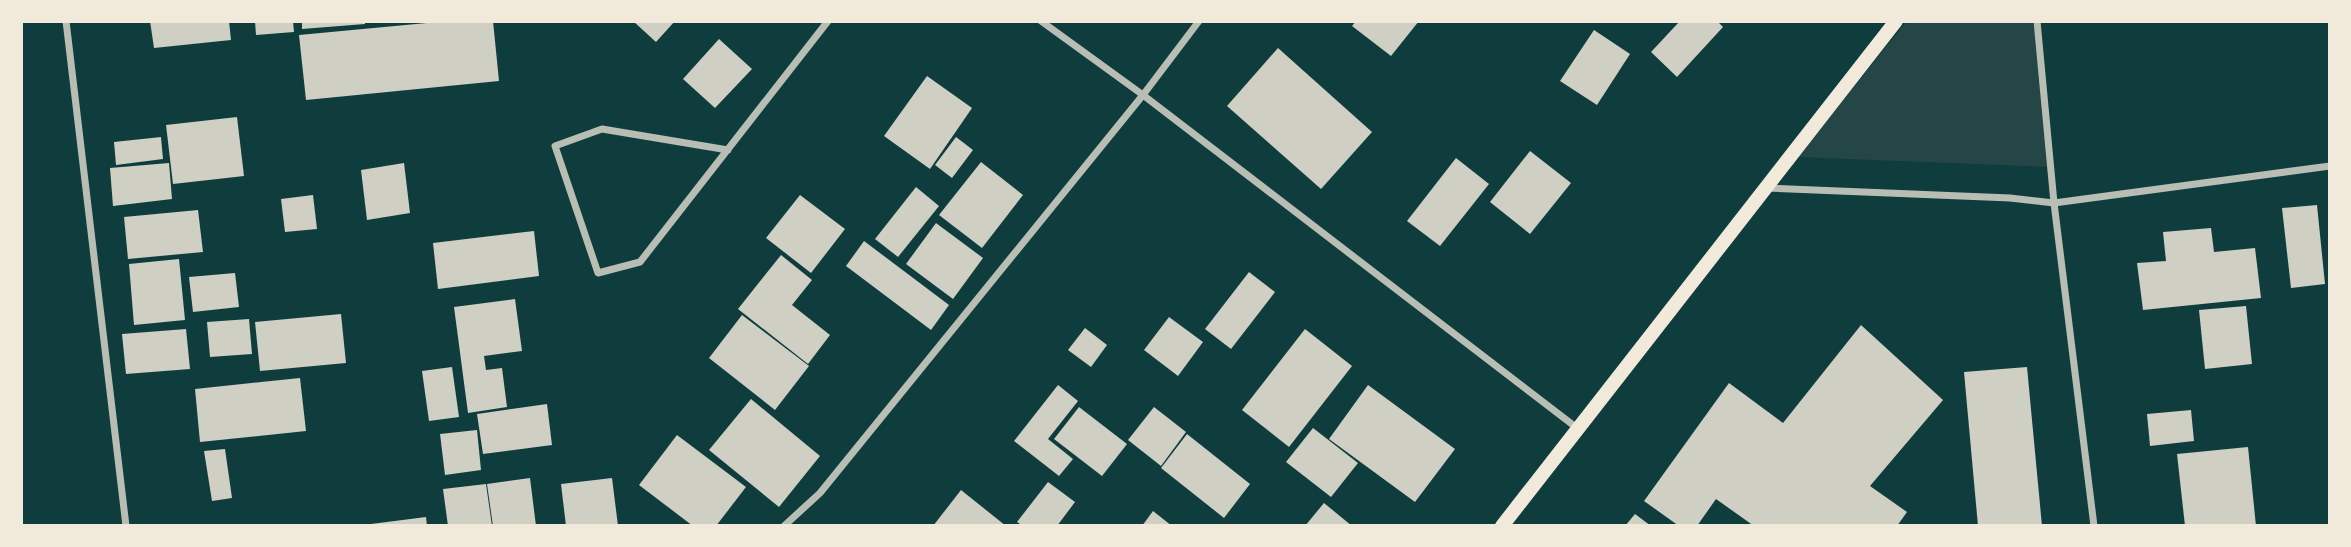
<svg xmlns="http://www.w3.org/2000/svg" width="2351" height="547" viewBox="0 0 2351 547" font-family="'Golos Text',sans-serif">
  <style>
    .green { fill: #244646 }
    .building { fill: #cfcfc3 }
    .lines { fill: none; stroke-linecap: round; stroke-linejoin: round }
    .minor { stroke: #b8beb3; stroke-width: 7 }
    .secondary { stroke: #f1e9da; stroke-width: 14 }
  </style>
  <rect width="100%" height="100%" fill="#0f3d3e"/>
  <polygon class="green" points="1907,21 2033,21 2054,167 1798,157"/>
  <g class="building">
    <polygon points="150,21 229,21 231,40 154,48"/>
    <polygon points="255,21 293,21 294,32 256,35"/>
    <polygon points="302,21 365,21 365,24 302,29"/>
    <polygon points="448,21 493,21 499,81 306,100 299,35"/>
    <polygon points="633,21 675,21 656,42"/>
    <polygon points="1356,21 1419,21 1391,56 1352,26"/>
    <polygon points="1680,21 1717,21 1723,27 1677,77 1651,52"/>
    <polygon points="1594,30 1630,54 1597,105 1560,81"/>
    <polygon points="719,39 752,69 715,108 683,79"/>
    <polygon points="1278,48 1372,132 1321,189 1227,106"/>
    <polygon points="927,76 972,108 930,169 884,136"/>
    <polygon points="237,117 244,176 173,184 166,125"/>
    <polygon points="161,137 163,159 116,165 114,142"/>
    <polygon points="956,137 973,150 952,178 935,165"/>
    <polygon points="1530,151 1571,183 1530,234 1490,202"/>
    <polygon points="1456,158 1489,184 1440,246 1407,221"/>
    <polygon points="981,162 1023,195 982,248 939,215"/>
    <polygon points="169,163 172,199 113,206 110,168"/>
    <polygon points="404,163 410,213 367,220 361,170"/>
    <polygon points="916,187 939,206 898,257 875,239"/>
    <polygon points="313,195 317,229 285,232 281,199"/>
    <polygon points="800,195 845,229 811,273 766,238"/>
    <polygon points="2317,205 2325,284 2291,288 2282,208"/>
    <polygon points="198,210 203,252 128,259 124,217"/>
    <polygon points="936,223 983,258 953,299 906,264"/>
    <polygon points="2211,228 2214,252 2255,248 2261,298 2143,310 2137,263 2166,261 2163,232"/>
    <polygon points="534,231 539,276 438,289 433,243"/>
    <polygon points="864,241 949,305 931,330 846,266"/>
    <polygon points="781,255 812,280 792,305 830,335 808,364 738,309"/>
    <polygon points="179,259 185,320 134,325 129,264"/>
    <polygon points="1249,272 1275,292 1231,349 1205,329"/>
    <polygon points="235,273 239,307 193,312 189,277"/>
    <polygon points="515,299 522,351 484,356 486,370 502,368 507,407 468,413 454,307"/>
    <polygon points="2246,306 2252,364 2205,369 2199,310"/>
    <polygon points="341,314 346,363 260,371 255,322"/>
    <polygon points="742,315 809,366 775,410 709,358"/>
    <polygon points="1169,317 1203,342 1178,376 1144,350"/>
    <polygon points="249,319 252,354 210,357 207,322"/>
    <polygon points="1861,325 1943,400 1870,486 1907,512 1897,526 1754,526 1716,499 1697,526 1679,526 1644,501 1729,383 1783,423"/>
    <polygon points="1085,328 1107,345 1091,367 1068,350"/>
    <polygon points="186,329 190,369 126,374 122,334"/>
    <polygon points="1305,329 1352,366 1289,447 1242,410"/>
    <polygon points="452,367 459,417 429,421 422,371"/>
    <polygon points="2027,367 2042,526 1978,526 1964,372"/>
    <polygon points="300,378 306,431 200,442 195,389"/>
    <polygon points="1058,385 1078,401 1048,439 1073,459 1059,476 1014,441"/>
    <polygon points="1368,385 1455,449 1415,502 1329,439"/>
    <polygon points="751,399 820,456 779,507 709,450"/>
    <polygon points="547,404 552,445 483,454 477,414"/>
    <polygon points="1079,407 1127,444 1102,476 1054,439"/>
    <polygon points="1154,407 1186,432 1161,466 1128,440"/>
    <polygon points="2191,410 2194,441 2150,446 2147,414"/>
    <polygon points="1313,428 1358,463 1331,497 1286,462"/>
    <polygon points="477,430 481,470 445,475 440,434"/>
    <polygon points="1187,434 1250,484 1224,518 1161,468"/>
    <polygon points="677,435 746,487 716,526 693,526 639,485"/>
    <polygon points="2248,447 2256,526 2185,526 2177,454"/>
    <polygon points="225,449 232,498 212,501 204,451"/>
    <polygon points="530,478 536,526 493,526 487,484"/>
    <polygon points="612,478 618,526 566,526 561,484"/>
    <polygon points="1048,482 1075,502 1057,526 1023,526 1017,522"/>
    <polygon points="486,484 492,526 448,526 443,489"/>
    <polygon points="961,490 1006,526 933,526"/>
    <polygon points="1324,503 1352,526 1305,526"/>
    <polygon points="1153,511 1172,526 1142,526"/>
    <polygon points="1635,514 1651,526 1625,526"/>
    <polygon points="426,517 427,526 371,526 371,524"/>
  </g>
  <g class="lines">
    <g class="minor">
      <polyline points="66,21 126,526"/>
      <polyline points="1041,21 1143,95 1577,428"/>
      <polyline points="2037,21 2054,203 2094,526"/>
      <polyline points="728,150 602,129 555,146 598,273 640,262 828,21"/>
      <polyline points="1766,188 2010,198 2054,203 2330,166"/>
      <polyline points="784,526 820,493 1143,95 1199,21"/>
    </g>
    <polyline class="secondary" points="1502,526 1896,21"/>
  </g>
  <rect width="2351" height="547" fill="none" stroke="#f1e9da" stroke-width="46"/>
</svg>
